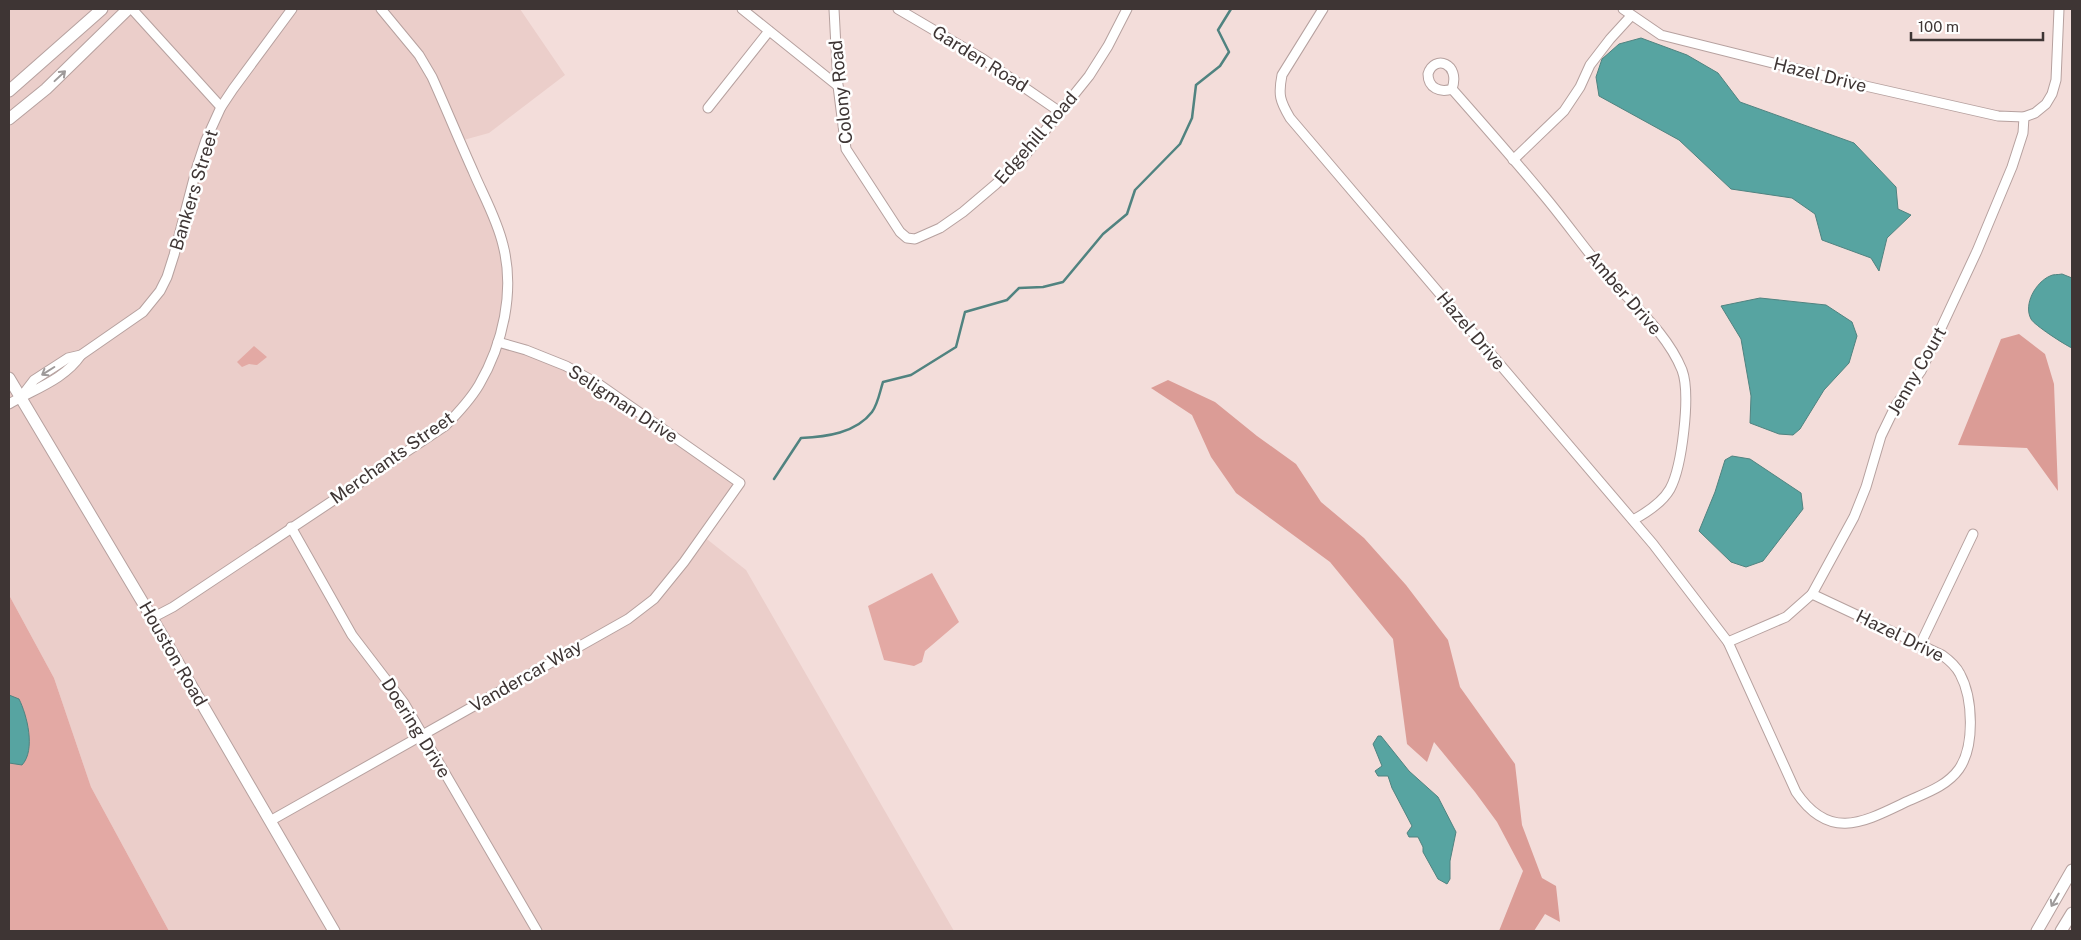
<svg xmlns="http://www.w3.org/2000/svg" width="2081" height="940" viewBox="0 0 2081 940" font-family="'Public Sans',sans-serif">
  <style>
    .built { fill: #ebceca }
    .green { fill: #e3a9a4 }
    .forest { fill: #db9c96 }
    .water { fill: #57a4a1; stroke: #508380 }
    .lines { fill: none; stroke-linecap: round; stroke-linejoin: round }
    .stream { stroke: #508380; stroke-width: 2.5 }
    .minor-casing { stroke: #b6a19f; stroke-width: 11 }
    .major-casing { stroke: #b6a19f; stroke-width: 13 }
    .minor { stroke: #fff; stroke-width: 9 }
    .major { stroke: #fff; stroke-width: 11 }
    .oneway { stroke: #9e9a9a }
    .labels { text-anchor: middle; stroke-width: 5; stroke-linejoin: round; paint-order: stroke }
    .street-label { font-size: 18px; fill: #3e3534; stroke: #fff }
  </style>
  <rect width="100%" height="100%" fill="#f3ddda"/>
  <polygon class="built" points="9,9 520,9 565,75 489,133 460,141 479,186 507,266 498,342 566,366 740,483 703,536 746,570 954,931 169,931 91,787 54,678 9,595"/>
  <g class="green">
    <polygon points="254,346 267,357 257,365 249,364 242,367 237,362"/>
    <polygon points="932,573 959,622 925,651 922,662 914,666 884,660 868,606"/>
    <polygon points="9,595 54,678 91,787 169,931 9,931"/>
  </g>
  <g class="forest">
    <polygon points="2019,334 2045,354 2054,384 2058,491 2027,448 1958,445 2001,339"/>
    <polygon points="1168,380 1215,402 1257,436 1296,464 1321,502 1364,538 1406,585 1448,640 1460,687 1515,764 1522,825 1542,878 1556,886 1560,922 1545,914 1534,931 1499,931 1523,871 1497,822 1475,792 1434,742 1427,762 1407,744 1393,639 1330,562 1236,493 1211,457 1192,415 1151,388"/>
  </g>
  <g class="water">
    <polygon points="1641,38 1687,55 1718,73 1740,102 1854,143 1896,187 1898,209 1911,215 1887,238 1879,271 1871,258 1822,240 1815,214 1792,198 1731,189 1679,140 1599,96 1596,77 1602,59 1619,44"/>
    <path d="M 2062,274 L 2072,278 L 2072,348 C 2065,345 2034,325 2031,319 C 2023,304 2036,282 2050,276 C 2053,274 2058,275 2062,274 Z"/>
    <polygon points="1760,298 1826,305 1852,322 1857,336 1849,363 1824,390 1800,429 1793,435 1779,434 1750,423 1751,396 1741,339 1721,306"/>
    <polygon points="1732,456 1750,459 1801,493 1803,509 1763,561 1746,567 1731,562 1699,531 1715,492 1725,460"/>
    <path d="M 9,695 L 19,699 C 27,715 36,750 22,765 L 9,763 Z"/>
    <polygon points="1378,736 1381,736 1409,771 1438,797 1456,832 1450,861 1450,879 1447,884 1438,879 1423,852 1423,847 1418,837 1409,837 1407,833 1412,826 1392,788 1388,776 1378,776 1375,771 1382,766 1373,744"/>
  </g>
  <g class="lines">
    <path class="stream" d="M 774,479 L 801,438 C 826,437 856,433 872,412 C 878,404 880,391 883,382 L 911,375 L 956,347 L 965,312 L 1007,300 L 1019,288 L 1043,287 L 1063,282 L 1103,234 L 1127,214 L 1135,190 L 1180,144 L 1192,118 L 1196,85 L 1220,66 L 1229,52 L 1218,30 L 1231,9"/>
    <g class="minor-casing">
      <g id="minor">
        <polyline points="132,9 221,107"/>
        <polyline points="742,9 838,86"/>
        <polyline points="834,9 838,86 846,149 900,232 907,238 915,239 940,228 963,212 996,184 1023,158 1089,76 1108,46 1127,9"/>
        <polyline points="898,9 983,59 1060,112"/>
        <path d="M 1323,9 L 1282,75 C 1278,95 1280,101 1290,118 L 1653,544 L 1728,642 L 1796,792 C 1830,842 1864,822 1908,801 C 1926,793 1947,786 1959,769 C 1975,746 1973,698 1960,674 C 1956,666 1949,660 1942,655 L 1812,594"/>
        <polyline points="1623,9 1661,35 1861,85 1998,116 2024,117 2035,113 2046,104 2052,94 2056,80 2059,9"/>
        <path d="M 1452,89 C 1440,93 1428,88 1428,74 C 1434,54 1461,63 1452,89 C 1482,123 1512,157 1541,192 C 1564,219 1584,248 1607,275 C 1633,305 1667,333 1682,370 C 1691,394 1682,467 1670,489 C 1662,503 1646,513 1633,520"/>
        <polyline points="708,108 769,31"/>
        <polyline points="1513,160 1564,111 1580,87 1590,65 1610,39 1631,16"/>
        <polyline points="21,397 34,380 68,358 81,355 143,312 160,291 167,277 174,255 197,167 206,140 221,107 233,89 292,9"/>
        <path d="M 9,404 C 34,389 64,380 81,355"/>
        <polyline points="291,527 352,635 404,703 537,931"/>
        <path d="M 152,618 L 173,607 L 445,426 C 458,413 470,400 479,385 C 503,344 515,291 503,245 C 497,219 483,195 473,171 C 459,140 446,108 432,77 L 419,55 L 381,9"/>
        <polyline points="1728,642 1786,617 1812,594 1854,517 1866,487 1881,436 1896,405 1921,371 1977,251 2012,167 2023,133 2024,117"/>
        <polyline points="1920,645 1973,534"/>
        <polyline points="270,821 628,619 654,599 684,562 740,483 600,385 566,366 526,350 498,342"/>
      </g>
    </g>
    <g class="major-casing">
      <g id="major">
        <polyline points="9,91 102,9"/>
        <polyline points="9,119 46,89 128,9"/>
        <polyline points="9,378 152,618 334,931"/>
        <polyline points="2037,931 2072,870"/>
        <polyline points="2061,931 2072,913"/>
      </g>
    </g>
    <use href="#minor" class="minor"/>
    <use href="#major" class="major"/>
  </g>
  <defs><path id="oneway-shaft" d="M-6 0H5M1.5-3L5.5 0L1.5 3" fill="none" stroke-width="1.6" stroke-linecap="round" stroke-linejoin="round" transform="scale(1.25)"/></defs>
  <g class="oneway">
    <use href="#oneway-shaft" transform="translate(60 76) rotate(-43)"/>
    <use href="#oneway-shaft" transform="translate(48 371) rotate(148)"/>
    <use href="#oneway-shaft" transform="translate(2055 900) rotate(120)"/>
  </g>
  <g class="labels">
    <g class="street-label">
      <text transform="translate(980 59) rotate(32)" y="6">Garden Road</text>
      <text transform="translate(1820 75) rotate(14)" y="6">Hazel Drive</text>
      <text transform="translate(841 92) rotate(-96)" y="6">Colony Road</text>
      <text transform="translate(1036 138) rotate(-49)" y="6">Edgehill Road</text>
      <text transform="translate(194 190) rotate(-73)" y="6">Bankers Street</text>
      <text transform="translate(1624 293) rotate(49)" y="6">Amber Drive</text>
      <text transform="translate(1471 331) rotate(50)" y="6">Hazel Drive</text>
      <text transform="translate(1917 371) rotate(-60)" y="6">Jenny Court</text>
      <text transform="translate(623 404) rotate(33)" y="6">Seligman Drive</text>
      <text transform="translate(392 458) rotate(-35)" y="6">Merchants Street</text>
      <text transform="translate(1900 636) rotate(26)" y="6">Hazel Drive</text>
      <text transform="translate(173 654) rotate(60)" y="6">Houston Road</text>
      <text transform="translate(526 676) rotate(-30)" y="6">Vandercar Way</text>
      <text transform="translate(416 728) rotate(58)" y="6">Doering Drive</text>
    </g>
  </g>
  <rect width="2081" height="940" fill="none" stroke="#3e3534" stroke-width="20"/>
  <path d="M1911 32v8h132v-8" fill="none" stroke="#3e3534" stroke-width="2.5"/>
  <text x="1918" y="32" font-size="15" fill="#3e3534" stroke="#ffffff" stroke-width="4" paint-order="stroke">100 m</text>
</svg>
